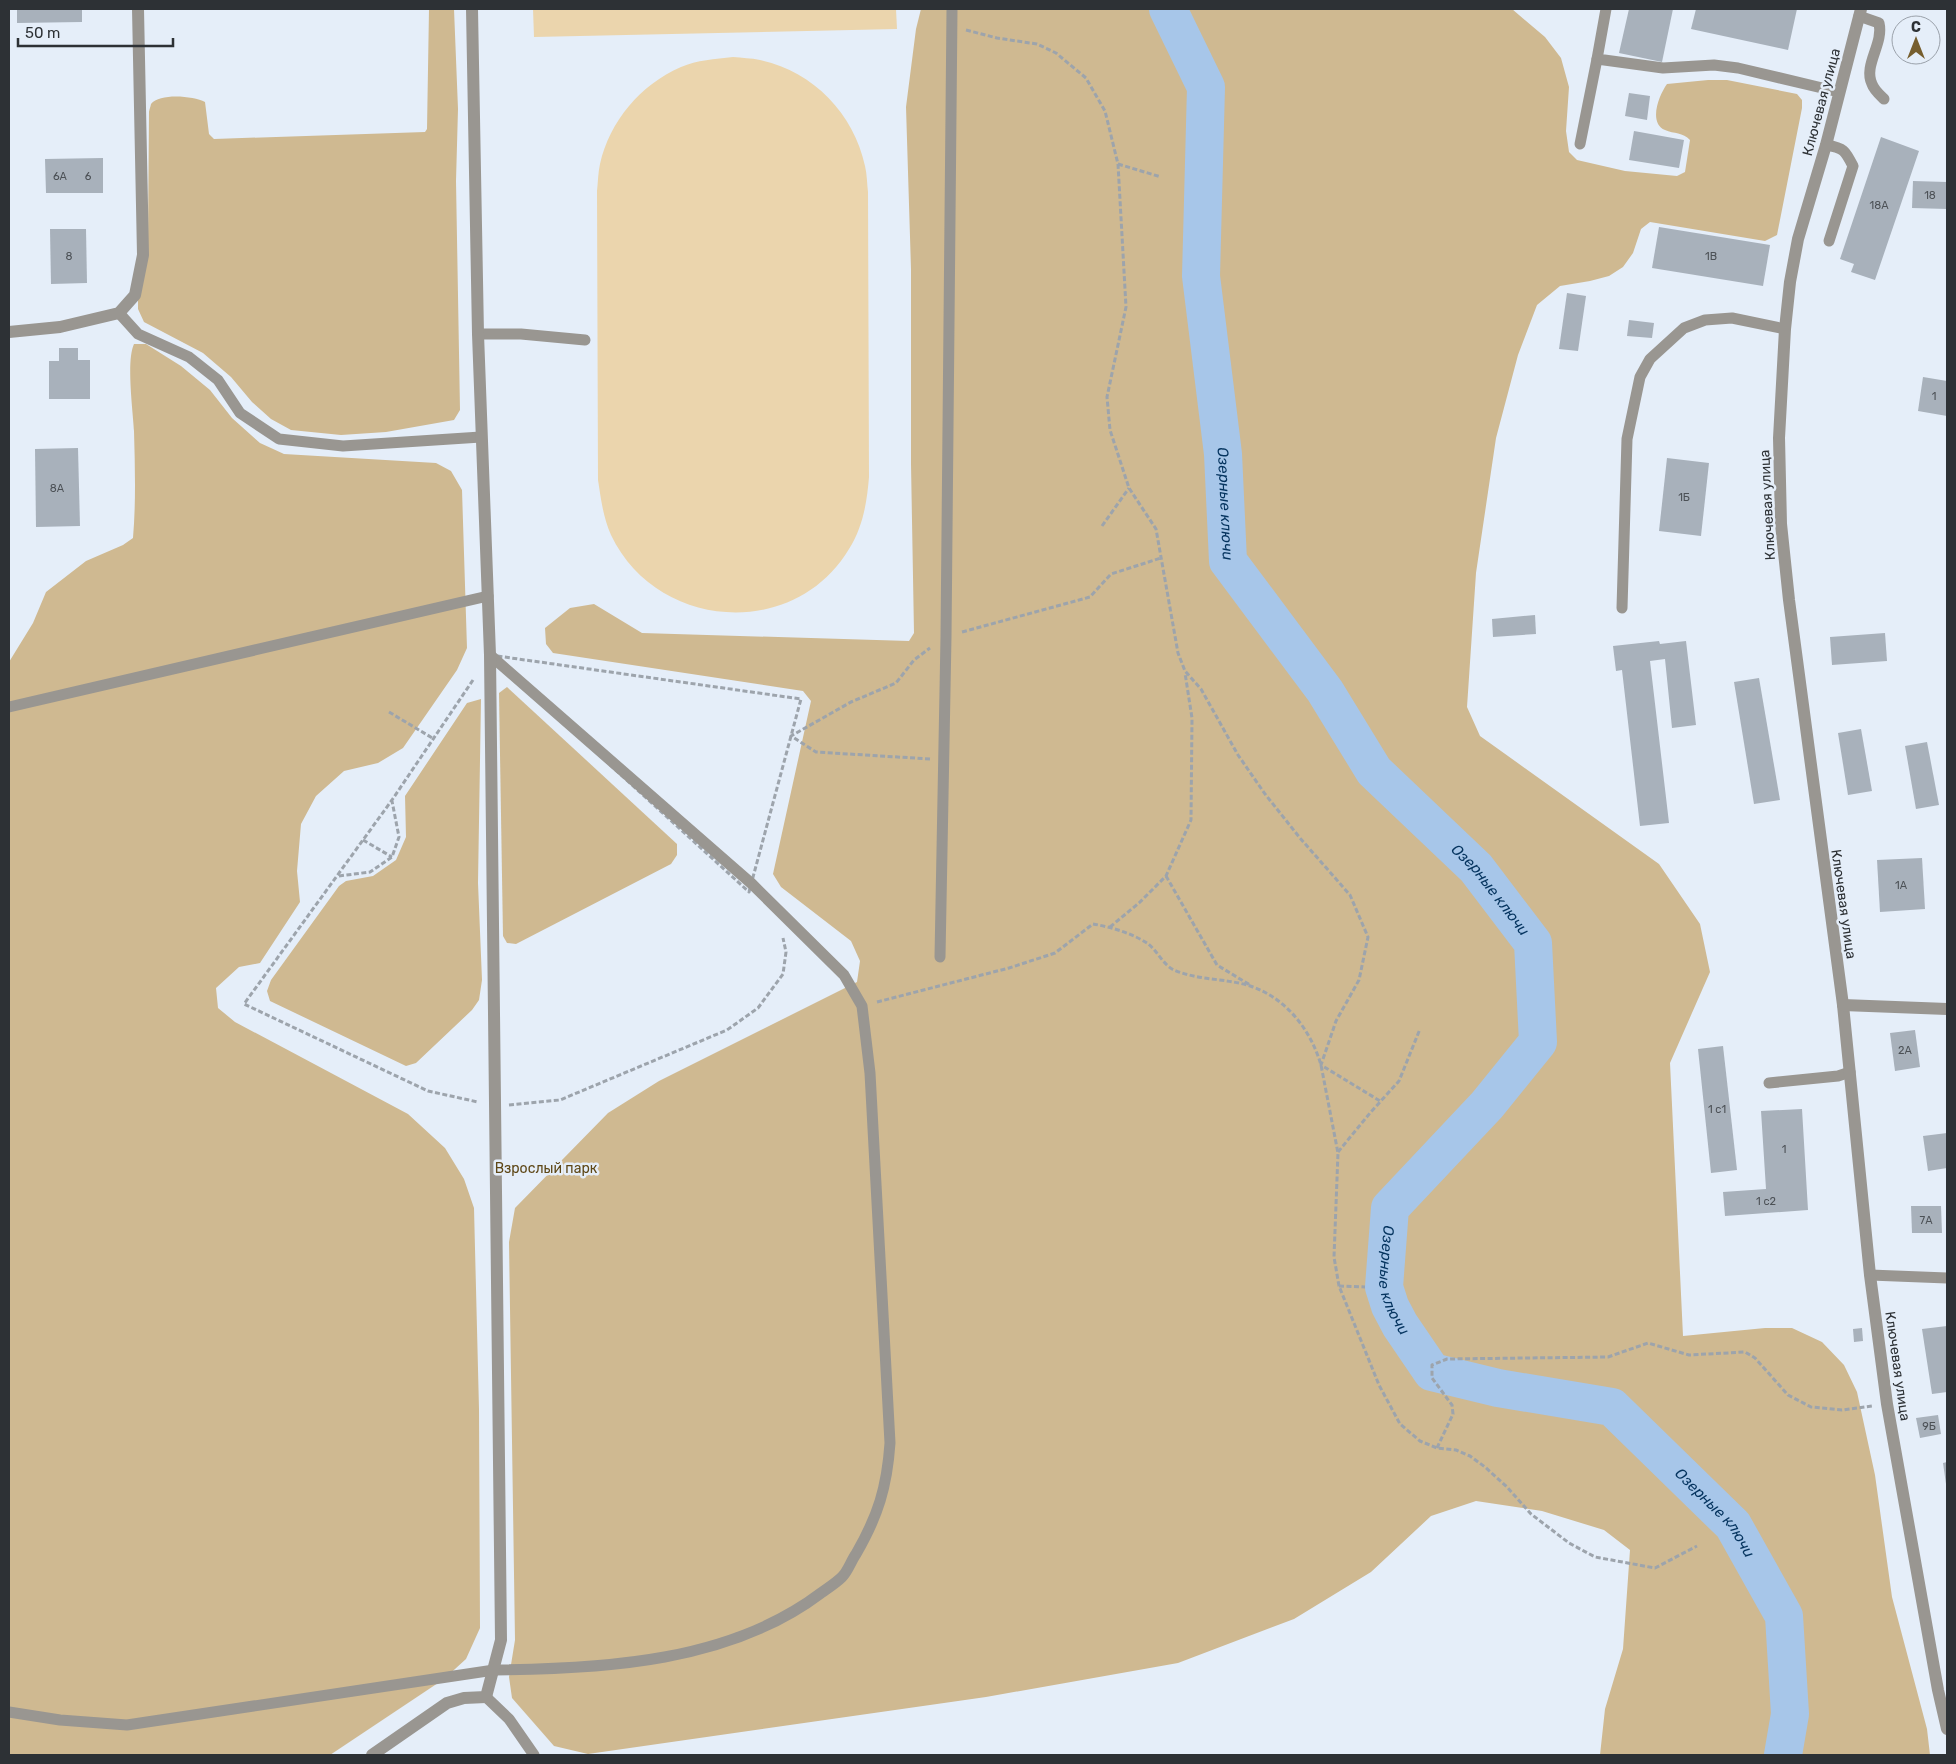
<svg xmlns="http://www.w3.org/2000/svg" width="1956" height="1764" viewBox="0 0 1956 1764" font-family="Rubik,sans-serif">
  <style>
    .green { fill: #ebd5ad }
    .forest { fill: #cfb991 }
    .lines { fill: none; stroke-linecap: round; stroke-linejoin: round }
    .river { stroke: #a7c6e9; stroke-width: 38 }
    .building { fill: #a8b1bb }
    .path { stroke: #9da4ac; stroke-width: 3; stroke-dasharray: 5 2.5; stroke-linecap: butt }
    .service { stroke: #999691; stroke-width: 11 }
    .minor { stroke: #999691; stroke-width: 12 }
    .labels { text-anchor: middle; stroke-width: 5; stroke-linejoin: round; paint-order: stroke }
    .number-label { font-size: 11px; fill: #4c5156 }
    .street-label { font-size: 14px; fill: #2d3135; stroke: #e5eef9 }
    .park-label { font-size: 14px; fill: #5e4716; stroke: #e5eef9 }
    .water-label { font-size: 15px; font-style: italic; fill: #05345f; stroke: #e5eef9 }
  </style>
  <rect width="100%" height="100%" fill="#e5eef9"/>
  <g class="green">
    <polygon points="533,9 896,9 897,29 534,37"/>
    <path d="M 733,57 C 742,58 751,58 760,60 C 812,71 854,113 865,166 C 867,174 867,184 868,192 L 869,477 C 867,502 863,527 849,549 C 794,641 656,630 611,535 C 603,517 601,499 598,480 L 597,191 C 598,182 598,173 600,164 C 610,121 640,85 681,67 C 697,60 715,59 733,57 Z"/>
  </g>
  <g class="forest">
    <path d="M 429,9 L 454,9 L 458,109 L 456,181 L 460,410 L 454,420 L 386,432 L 341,435 L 291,430 L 271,419 L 252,402 L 231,377 L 203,353 L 144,322 L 138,309 L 138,292 L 148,238 L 149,112 C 149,111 151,105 151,104 C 160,93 193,96 205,102 L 209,134 L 214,139 L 425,132 L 427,129 Z"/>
    <path d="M 921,9 L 1512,9 L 1545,37 L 1561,58 L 1569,87 L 1566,131 L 1569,152 L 1577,160 L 1625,171 L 1677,176 L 1685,172 L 1690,140 C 1683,132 1674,134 1665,130 C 1648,123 1659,95 1667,84 L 1708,80 L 1727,80 L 1797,94 L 1802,100 L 1802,108 L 1777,235 L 1765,241 L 1650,222 L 1641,229 L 1633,253 L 1623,267 L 1609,276 L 1590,281 L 1560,286 L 1537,305 L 1518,355 L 1496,438 L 1476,573 L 1467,707 L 1480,736 L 1659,864 L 1700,924 L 1710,972 L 1670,1063 L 1683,1336 L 1765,1328 L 1792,1328 L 1822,1342 L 1844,1365 L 1857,1392 L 1875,1475 L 1892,1597 L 1927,1729 L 1930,1755 L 1600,1755 L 1605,1709 L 1623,1649 L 1630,1550 L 1604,1530 L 1542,1511 L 1476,1501 L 1431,1516 L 1371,1572 L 1294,1619 L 1178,1663 L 986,1697 L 588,1754 L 554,1746 L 512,1698 L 509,1677 L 515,1640 L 509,1242 L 515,1208 L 608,1113 L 659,1081 L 857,982 L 860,961 L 851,941 L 781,887 L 773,874 L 811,701 L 803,691 L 553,653 L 546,644 L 545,628 L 570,608 L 594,604 L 642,633 L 909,641 L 914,633 L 911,464 L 911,269 L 906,107 L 916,29 Z"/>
    <path d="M 134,344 L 146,344 L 181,366 L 210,390 L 232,418 L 260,443 L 284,454 L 436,463 L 451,471 L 462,490 L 467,648 L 457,670 L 403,748 L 378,763 L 344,771 L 316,796 L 301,824 L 297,871 L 300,902 L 260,963 L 239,967 L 216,988 L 218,1008 L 235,1022 L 408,1114 L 445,1148 L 464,1179 L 474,1208 L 479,1409 L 480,1628 L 466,1659 L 444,1679 L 330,1755 L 9,1755 L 9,662 L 33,623 L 46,592 L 86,561 L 123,545 L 133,538 C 136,503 135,467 134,431 C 133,411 126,361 134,344 Z"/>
    <polygon points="507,687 677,844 677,855 671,864 516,944 507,943 503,936 499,693"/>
    <polygon points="481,699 478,883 482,980 479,1000 472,1010 416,1063 406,1066 270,1001 267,991 271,980 339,886 346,881 373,876 396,860 406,837 405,796 467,703"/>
  </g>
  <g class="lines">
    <path class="river" id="s1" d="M 1168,9 L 1206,87 L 1201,276 L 1223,454 L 1228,561 L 1325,691 L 1374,771 L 1476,868 L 1533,943 L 1538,1042 L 1487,1105 L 1390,1208 L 1384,1287 L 1390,1306 L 1400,1325 L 1432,1372 L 1498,1388 L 1612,1407 L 1733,1525 L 1784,1616 L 1790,1714 L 1783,1755"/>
  </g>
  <g class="building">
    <polygon points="17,9 82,9 82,22 17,23"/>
    <polygon points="1629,9 1673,9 1662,62 1619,53"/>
    <polygon points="1696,9 1797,9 1788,50 1691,29"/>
    <polygon points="1629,93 1650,96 1647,120 1625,116"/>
    <polygon points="1634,131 1684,140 1679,168 1629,160"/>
    <polygon points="1881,137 1919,151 1875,280 1851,272 1854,264 1840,259"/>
    <polygon points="103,158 103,193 46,193 45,159"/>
    <polygon points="1913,181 1947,182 1947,209 1912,208"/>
    <polygon points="1659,227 1770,245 1763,286 1652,268"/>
    <polygon points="50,229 86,229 87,283 51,284"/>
    <polygon points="1567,293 1586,296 1578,351 1559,349"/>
    <polygon points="1629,320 1654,323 1652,338 1627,336"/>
    <polygon points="59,348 78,348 78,360 90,360 90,399 49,399 49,361 59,361"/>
    <polygon points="1923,377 1947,381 1947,416 1918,411"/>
    <polygon points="78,448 80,526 36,527 35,449"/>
    <polygon points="1667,458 1709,463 1701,536 1659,531"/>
    <polygon points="1535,615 1536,634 1493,637 1492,619"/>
    <polygon points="1885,633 1887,661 1832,665 1830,637"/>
    <polygon points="1659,641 1660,644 1686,641 1696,725 1672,728 1665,659 1650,661 1669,823 1640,826 1622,670 1616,671 1613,646"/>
    <polygon points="1759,678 1780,800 1754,804 1734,682"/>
    <polygon points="1861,729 1872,791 1848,795 1838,733"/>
    <polygon points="1927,742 1939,805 1916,809 1905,746"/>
    <polygon points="1922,858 1925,909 1880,912 1877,860"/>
    <polygon points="1915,1030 1920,1067 1895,1071 1890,1033"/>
    <polygon points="1723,1046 1737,1170 1711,1173 1698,1049"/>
    <polygon points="1802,1109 1808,1210 1725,1216 1723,1192 1766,1189 1761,1111"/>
    <polygon points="1947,1133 1947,1168 1928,1171 1923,1136"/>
    <polygon points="1911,1206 1941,1206 1942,1233 1912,1233"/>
    <polygon points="1947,1326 1947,1392 1932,1394 1922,1329"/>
    <polygon points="1862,1328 1863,1341 1854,1342 1853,1329"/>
    <polygon points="1938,1415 1941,1434 1920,1438 1916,1418"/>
    <polygon points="1947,1462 1947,1484 1946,1484 1943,1463"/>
  </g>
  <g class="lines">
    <g class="path">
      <polyline points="966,30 997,38 1037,44 1056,53 1086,78 1105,111 1118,164 1126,307 1107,397 1110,430 1129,488 1156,529 1178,653 1185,671 1201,689 1238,755 1265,794 1300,838 1350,895 1368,937 1359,980 1336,1021 1321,1065 1380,1101"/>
      <polyline points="1118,164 1161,177"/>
      <polyline points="1102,526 1129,488"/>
      <polyline points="962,632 1090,597 1111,574 1161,558"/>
      <polygon points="490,655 801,699 749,892"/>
      <polyline points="473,680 392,800 244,1004 428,1091 478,1102"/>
      <polyline points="389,712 434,739"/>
      <polyline points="930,759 816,752 791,736 851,702 896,683 914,660 930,648"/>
      <polyline points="363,840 392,857"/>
      <polyline points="339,876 370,872 392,857 399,837 392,801"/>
      <polyline points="1166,876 1217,965 1250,985"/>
      <polyline points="1110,927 1139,903 1166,876 1191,820 1192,718 1185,673"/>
      <path d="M 877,1002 L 1009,968 L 1055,953 L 1093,924 C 1111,927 1131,933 1147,943 C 1157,950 1163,965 1174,970 C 1199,981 1229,978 1253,987 C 1288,1000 1311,1031 1321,1065 L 1338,1153 L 1334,1257 L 1339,1286 L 1379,1385 L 1400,1424 L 1420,1441 L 1437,1448 L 1456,1450 L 1470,1456 L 1485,1467 L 1507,1487 L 1531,1514 L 1569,1543 L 1595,1557 L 1655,1568 L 1697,1546"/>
      <polyline points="509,1105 560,1100 727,1030 758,1008 783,974 786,952 783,938"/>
      <polyline points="1338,1152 1370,1113 1399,1081 1420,1029"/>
      <polyline points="1339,1286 1365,1287"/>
      <polyline points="1437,1448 1453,1414 1452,1405 1432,1378 1432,1365 1447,1359 1608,1357 1648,1343 1689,1355 1745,1352 1755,1358 1788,1395 1811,1407 1842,1410 1872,1406"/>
    </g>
    <g class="service">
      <polyline points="1606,9 1597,59 1663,68 1714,65 1738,68 1839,92"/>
      <path d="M 1859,16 L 1879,23 C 1884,44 1863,65 1872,84 C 1874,90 1880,95 1884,99"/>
      <polyline points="1580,144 1597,59"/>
      <path d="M 1826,145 C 1844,148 1845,150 1853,166 L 1829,241"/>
      <polyline points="119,313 138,334 189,357 218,380 240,413 279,439 343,446 481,437"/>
      <polyline points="478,334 521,334 585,340"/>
      <polyline points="1622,608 1627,439 1640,377 1650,359 1684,328 1705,320 1732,318 1785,329"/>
      <polyline points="9,707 488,596"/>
      <polyline points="940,957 946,637 952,9"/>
      <polyline points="1769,1083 1838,1076 1850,1072"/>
      <polyline points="1870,1275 1947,1278"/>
      <polyline points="486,1697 509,1719 534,1755"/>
      <path d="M 9,1712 L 60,1720 L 127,1725 L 494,1670 C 604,1669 730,1662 821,1593 C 828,1588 836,1583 842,1577 C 848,1571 851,1561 856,1554 C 878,1516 887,1487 890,1443 L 870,1073 L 862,1006 L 844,975 L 752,884 L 490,655"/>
    </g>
    <g class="minor">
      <polyline points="1861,9 1826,145 1798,239 1790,282 1785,329 1779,438 1781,524 1789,600 1843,1005 1870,1275 1887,1404 1938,1690 1947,1729"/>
      <polyline points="9,332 60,327 119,313 135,295 143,255 138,9"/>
      <polyline points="1843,1005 1947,1009"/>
      <polyline points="372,1755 447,1703 464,1698 486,1697 501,1640 490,655 478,334 472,9"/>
    </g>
  </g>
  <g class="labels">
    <g class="number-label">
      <text x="60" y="180">6А</text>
      <text x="88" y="180">6</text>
      <text x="1930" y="199">18</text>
      <text x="1879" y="209">18А</text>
      <text x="69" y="260">8</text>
      <text x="1711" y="260">1В</text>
      <text x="1934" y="400">1</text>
      <text x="57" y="492">8А</text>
      <text x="1684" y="501">1Б</text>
      <text x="1901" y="889">1А</text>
      <text x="1905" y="1054">2А</text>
      <text x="1717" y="1113">1 с1</text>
      <text x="1784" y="1153">1</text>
      <text x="1766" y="1205">1 с2</text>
      <text x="1926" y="1224">7А</text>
      <text x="1929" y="1430">9Б</text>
    </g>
    <g class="street-label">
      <text transform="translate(1821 102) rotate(-75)" y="5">Ключевая улица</text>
      <text transform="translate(1767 505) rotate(-93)" y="5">Ключевая улица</text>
      <text transform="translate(1844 904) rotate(82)" y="5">Ключевая улица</text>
      <text transform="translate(1898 1366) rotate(82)" y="5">Ключевая улица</text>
    </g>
    <g class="park-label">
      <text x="546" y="1173">Взрослый парк</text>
    </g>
    <g class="water-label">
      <text dy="5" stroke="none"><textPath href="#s1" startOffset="505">Озерные ключи</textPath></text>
      <text dy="5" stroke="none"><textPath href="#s1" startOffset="985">Озерные ключи</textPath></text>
      <text dy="5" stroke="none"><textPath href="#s1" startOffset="1449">Озерные ключи</textPath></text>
      <text dy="5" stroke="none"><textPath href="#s1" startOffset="1884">Озерные ключи</textPath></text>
    </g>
  </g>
  <rect width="1956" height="1764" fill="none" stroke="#2d3135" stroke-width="20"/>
  <g transform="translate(1916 40)"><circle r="24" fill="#e5eef9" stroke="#9ba2ab"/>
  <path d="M0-4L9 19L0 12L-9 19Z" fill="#765e2e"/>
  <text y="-8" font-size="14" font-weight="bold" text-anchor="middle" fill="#2d3135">С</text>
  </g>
  <path d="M18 38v8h155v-8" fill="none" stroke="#2d3135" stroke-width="2.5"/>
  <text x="25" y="38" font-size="15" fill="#2d3135" stroke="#e5eef9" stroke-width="4" paint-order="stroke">50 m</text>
</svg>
